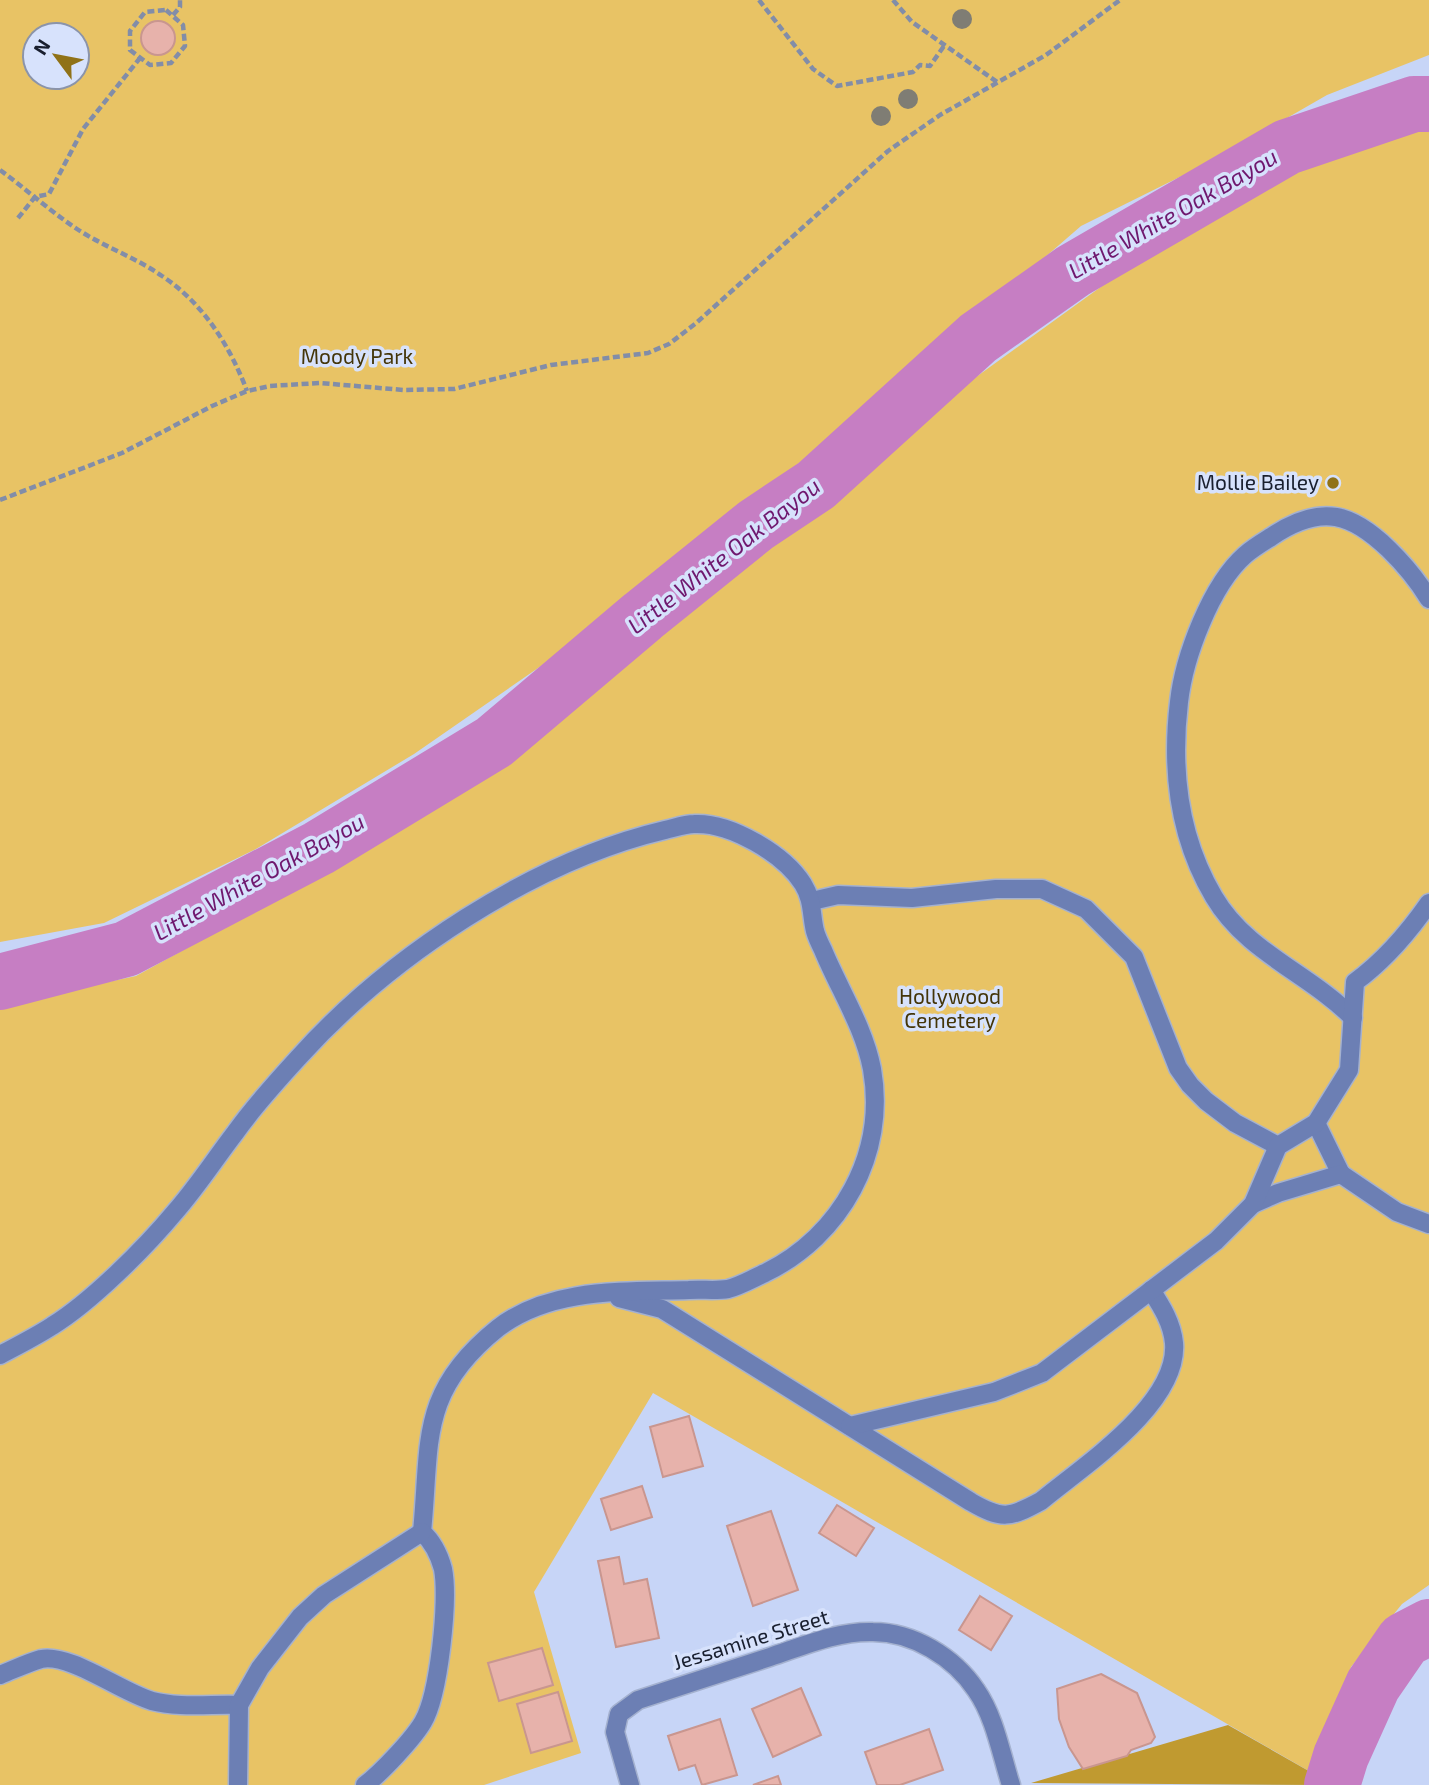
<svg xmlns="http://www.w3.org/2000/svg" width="1429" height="1785" viewBox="0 0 1429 1785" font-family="'Exo 2',sans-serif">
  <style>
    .green { fill: #e8c365; fill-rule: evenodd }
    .forest { fill: #c09a30 }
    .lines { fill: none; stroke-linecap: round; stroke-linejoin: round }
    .river { stroke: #c67ec3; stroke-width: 56 }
    .building { fill: #e7b2ab; stroke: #c9968f; stroke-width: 2 }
    .minor-casing { stroke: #a4b1cf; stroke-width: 21 }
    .path { stroke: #828da8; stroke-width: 4.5; stroke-dasharray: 7 3.5; stroke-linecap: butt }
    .minor { stroke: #6c7fb4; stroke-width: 18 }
    .tree { fill: #7f7d74 }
    .poi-dot { fill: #907217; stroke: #d7e2fc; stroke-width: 2.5 }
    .labels { text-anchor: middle; stroke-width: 7; stroke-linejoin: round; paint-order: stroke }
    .park-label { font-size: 21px; fill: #443508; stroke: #d7e2fc }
    .poi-label { font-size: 21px; fill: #191f2f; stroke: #d7e2fc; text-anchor: end }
    .street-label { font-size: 21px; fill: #191f2f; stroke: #d7e2fc }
    .water-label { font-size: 23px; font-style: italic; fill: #6f186f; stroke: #d7e2fc }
  </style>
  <rect width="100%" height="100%" fill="#c7d5f7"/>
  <g class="green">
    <path d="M 0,0 L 1429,0 L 1429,55 L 1327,95 L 1212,161 L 1081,226 L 865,413 L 729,516 L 554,657 L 414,754 L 256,849 L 104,923 L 0,942 ZM 35,35 L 77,35 L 77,77 L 35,77 Z"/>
    <polygon points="1429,125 1429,1585 1402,1604 1351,1667 1321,1778 653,1393 534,1592 581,1753 484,1785 0,1785 0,1005 136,976 309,881 456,786 680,613 940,403 1109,281 1290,172 1379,134"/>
  </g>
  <polygon class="forest" points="1228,1725 1321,1778 1319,1785 1031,1783"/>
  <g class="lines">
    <g class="river">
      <polyline points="0,982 126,949 319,848 494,742 643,616 756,525 816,485 978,338 1073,271 1287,147 1414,104 1429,104"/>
      <polyline points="1332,1785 1341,1756 1373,1685 1404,1640 1429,1627"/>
    </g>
  </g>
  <g class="building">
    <circle cx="158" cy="38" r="17"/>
    <polygon points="689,1416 703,1466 663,1477 650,1427"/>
    <polygon points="642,1486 652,1517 611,1530 601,1499"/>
    <polygon points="837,1505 874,1528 856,1556 819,1533"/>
    <polygon points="771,1511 798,1590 753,1606 727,1526"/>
    <polygon points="619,1557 624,1584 647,1579 659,1638 616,1647 598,1561"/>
    <polygon points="980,1596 1012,1616 991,1650 959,1630"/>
    <polygon points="542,1648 553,1685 499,1701 488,1663"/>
    <polygon points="1101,1674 1137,1693 1155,1737 1151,1743 1131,1750 1127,1756 1083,1769 1069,1747 1059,1719 1057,1689"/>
    <polygon points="801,1688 821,1735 773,1757 752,1709"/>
    <polygon points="558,1692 572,1741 531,1753 517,1704"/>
    <polygon points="720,1719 737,1775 702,1785 695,1765 679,1770 668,1736"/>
    <polygon points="929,1729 943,1770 900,1785 877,1785 865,1752"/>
    <polygon points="778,1776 781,1785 753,1785"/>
  </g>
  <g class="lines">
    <g class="minor-casing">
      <g id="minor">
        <polyline points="812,901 838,895 912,898 996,889 1042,889 1086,909 1134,957 1178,1068 1190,1085 1206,1101 1235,1123 1278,1146"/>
        <path d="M 1353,1018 C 1309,973 1247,953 1214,897 C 1179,838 1171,769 1179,702 C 1184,657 1211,585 1245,555 C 1253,548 1263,542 1271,537 C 1290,524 1312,513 1336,517 C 1371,523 1411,570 1429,599"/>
        <polyline points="1316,1123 1341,1174"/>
        <polyline points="1253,1204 1278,1193 1341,1174 1397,1212 1429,1224"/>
        <path d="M 619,1298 L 662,1309 L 971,1502 C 1002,1520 1010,1518 1041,1501 C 1083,1466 1179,1404 1174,1343 C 1172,1323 1162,1307 1151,1290"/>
        <path d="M 0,1355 C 17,1346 35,1337 52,1326 C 91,1302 145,1248 175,1212 C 197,1187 215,1159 235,1133 C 254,1106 277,1081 299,1057 C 389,957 533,861 665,830 C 674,828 685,824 694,824 C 730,822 784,854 803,884 C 813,900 811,914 815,931 C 817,938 820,944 823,950 C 839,989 864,1027 872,1069 C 887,1154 841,1236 765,1273 C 754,1278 740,1286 728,1289 C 716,1291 701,1289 689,1290 C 625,1292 551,1287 498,1328 C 418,1392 431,1442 422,1532 C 433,1542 439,1554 443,1569 C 449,1600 439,1695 423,1722 C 413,1739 381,1773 365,1785"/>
        <path d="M 850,1426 L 994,1392 L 1042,1373 L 1216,1241 L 1253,1204 L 1278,1146 L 1316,1123 L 1349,1070 L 1355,982 C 1384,961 1408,933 1429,903"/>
        <path d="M 0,1675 C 13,1670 27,1663 41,1659 C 70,1653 121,1692 152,1701 C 178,1708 211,1704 239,1705"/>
        <polyline points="238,1785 239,1705 260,1668 300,1617 324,1595 422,1532"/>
        <path d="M 630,1785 L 615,1732 L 619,1714 L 638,1700 C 682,1686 726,1671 770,1657 C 803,1646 837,1631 873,1632 C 913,1632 954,1657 976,1690 C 995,1717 1001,1754 1011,1785"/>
      </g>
    </g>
    <g class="path">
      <polyline points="759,0 813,69 837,86 913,72 920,65 930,66 944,46"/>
      <polyline points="893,0 912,22 997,82"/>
      <polygon points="166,10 183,25 185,46 171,63 150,65 130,50 130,31 145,12"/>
      <polyline points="173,15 180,7 180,0"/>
      <path d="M 0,170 C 26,189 50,211 77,229 C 104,247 135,257 162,276 C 203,303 230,346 247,391"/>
      <polyline points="18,218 35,197 49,194 83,129 140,58"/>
      <polyline points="0,500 122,453 212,406 247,391 270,386 320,383 404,390 454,389 551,365 648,353 669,344 695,324 888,151 940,115 1046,55 1120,0"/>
    </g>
    <use href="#minor" class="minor"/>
  </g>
  <g class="tree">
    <circle cx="962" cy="19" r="10"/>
    <circle cx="908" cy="99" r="10"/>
    <circle cx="881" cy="116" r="10"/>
  </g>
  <circle class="poi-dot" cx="1333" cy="483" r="7"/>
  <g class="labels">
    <g class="park-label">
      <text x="357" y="364">Moody Park</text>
      <text x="950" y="1004">Hollywood<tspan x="950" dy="24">Cemetery</tspan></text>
    </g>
    <g class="poi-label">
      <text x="1319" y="490">Mollie Bailey</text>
    </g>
    <g class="street-label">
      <text transform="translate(751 1640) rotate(-17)" y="7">Jessamine Street</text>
    </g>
    <g class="water-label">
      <text transform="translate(1173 214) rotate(-30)" y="8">Little White Oak Bayou</text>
      <text transform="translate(724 556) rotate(-38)" y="8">Little White Oak Bayou</text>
      <text transform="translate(259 877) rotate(-29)" y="8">Little White Oak Bayou</text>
    </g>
  </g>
  <g transform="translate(56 56) rotate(302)"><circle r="33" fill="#d7e2fc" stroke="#8b94aa" stroke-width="2"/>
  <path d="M0-5L12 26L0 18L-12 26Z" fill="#907217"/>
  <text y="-10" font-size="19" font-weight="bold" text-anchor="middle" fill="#191f2f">N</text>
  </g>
</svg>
